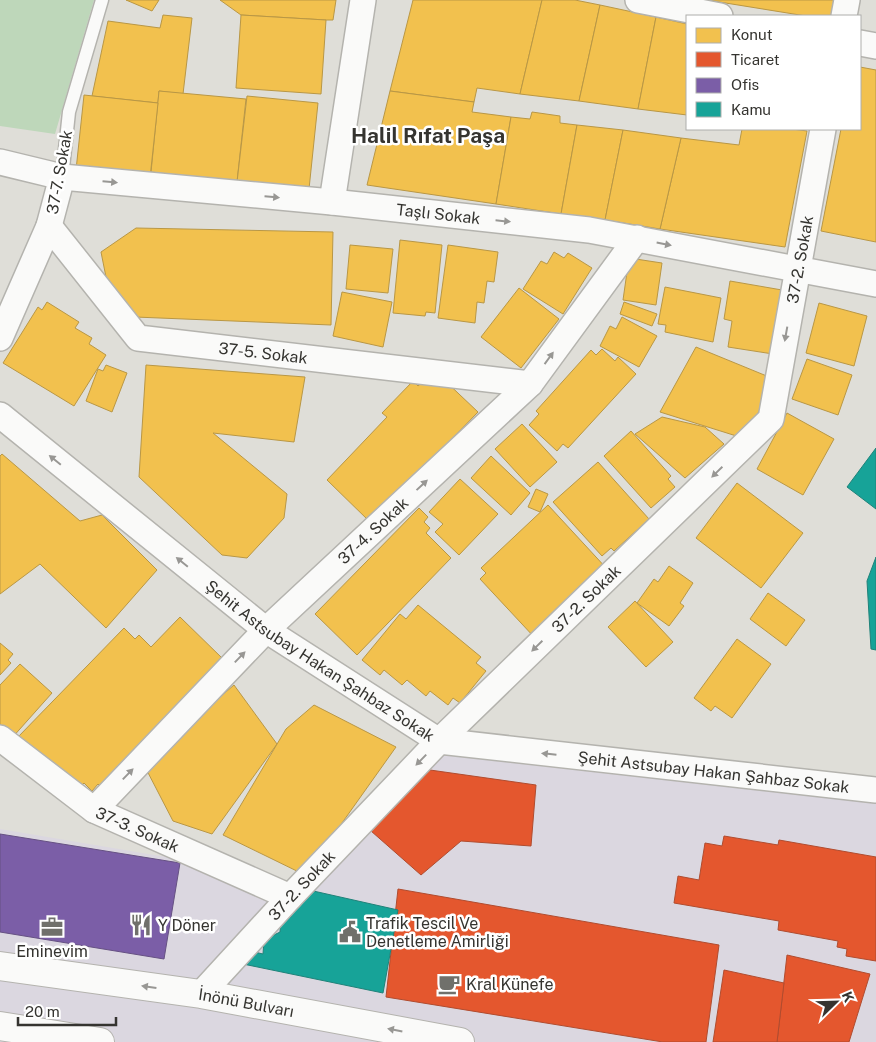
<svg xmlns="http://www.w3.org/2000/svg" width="876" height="1042" viewBox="0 0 876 1042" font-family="'Public Sans',sans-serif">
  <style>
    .commercial { fill: #dbd7e0 }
    .green { fill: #bed7ba }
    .homes { fill: #f2c14e; stroke: #b99745 }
    .shops { fill: #e4572e; stroke: #b04c2f }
    .offices { fill: #7b5ea7; stroke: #665183 }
    .public { fill: #17a398; stroke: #208279 }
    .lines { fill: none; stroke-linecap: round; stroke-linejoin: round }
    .service-casing { stroke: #b4b3ae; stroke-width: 15 }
    .minor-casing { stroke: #b4b3ae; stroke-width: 28 }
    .primary-casing { stroke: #b4b3ae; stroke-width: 30 }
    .service { stroke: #fafaf9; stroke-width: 12 }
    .minor { stroke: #fafaf9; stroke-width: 25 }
    .primary { stroke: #fafaf9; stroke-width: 28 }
    .oneway { fill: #989794 }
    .labels { text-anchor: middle; stroke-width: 5; stroke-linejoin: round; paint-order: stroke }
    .street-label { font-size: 16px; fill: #353430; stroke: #fff }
    .poi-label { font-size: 16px; fill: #353430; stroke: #fff; text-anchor: start }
    .district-label { font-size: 21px; font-weight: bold; fill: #353430; stroke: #fff }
  </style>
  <rect width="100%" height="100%" fill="#dfded8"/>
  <polygon class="commercial" points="437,744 876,801 876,1042 0,1042 0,829 178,859 286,899"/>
  <polygon class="green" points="0,0 94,0 55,134 0,126"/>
  <g class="homes">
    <polygon points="126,0 159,0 152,11"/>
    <polygon points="220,0 336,0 333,20 326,20 241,15"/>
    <polygon points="413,0 542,0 520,94 477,88 474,102 390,91"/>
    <polygon points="542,0 575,0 600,5 579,101 520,94"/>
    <polygon points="707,0 837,0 834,16 806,16"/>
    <polygon points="600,5 656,17 638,109 579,101"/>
    <polygon points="163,15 192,18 183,94 159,91 158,103 92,96 108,21 160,28"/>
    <polygon points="241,15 326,20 321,94 236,88"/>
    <polygon points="656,17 687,24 687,115 638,109"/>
    <polygon points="860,67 876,70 876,242 821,231 841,129 860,129"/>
    <polygon points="159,91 246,99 237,182 151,172"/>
    <polygon points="390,91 474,102 472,112 511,117 496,204 367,185"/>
    <polygon points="84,95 158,103 150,178 76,170"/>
    <polygon points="247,96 318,103 309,189 237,182"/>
    <polygon points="532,112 560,116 560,123 577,125 561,214 496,204 511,117 530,119"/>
    <polygon points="577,125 623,130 605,220 561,214"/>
    <polygon points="742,129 792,129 807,131 785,247 660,229 681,138 739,145"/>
    <polygon points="623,130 681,138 660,229 605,220"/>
    <polygon points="136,228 333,232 331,325 135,317 108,287 101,252"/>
    <polygon points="400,240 442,245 435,313 426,312 425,316 393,313"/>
    <polygon points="350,245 393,249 388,293 346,289"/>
    <polygon points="448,245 498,252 494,282 487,281 484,303 477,302 475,323 438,318"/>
    <polygon points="554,252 564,258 568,253 592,268 563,314 523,289 541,261 547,264"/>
    <polygon points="629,258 662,263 656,305 623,300"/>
    <polygon points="730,281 782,290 773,354 728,347 732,321 724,319"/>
    <polygon points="665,287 721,298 713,342 665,332 666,325 658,324"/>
    <polygon points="519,288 559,319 521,368 481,337"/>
    <polygon points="342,292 392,302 383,347 333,336"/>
    <polygon points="47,302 79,322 75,328 92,338 89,344 106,355 74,406 3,363 38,307 42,310"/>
    <polygon points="624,302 657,314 652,326 620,314"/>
    <polygon points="819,303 867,316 854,366 806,353"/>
    <polygon points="622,317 657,336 639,367 600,346 610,326 616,329"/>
    <polygon points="696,347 774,379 746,439 660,412"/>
    <polygon points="602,349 615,361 618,357 636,374 568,448 563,444 557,451 529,425 539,414 536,411 591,350 596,355"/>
    <polygon points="807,359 852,375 838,415 792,399"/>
    <polygon points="106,365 127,373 112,412 86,401 98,369 103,371"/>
    <polygon points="146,365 305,377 294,442 213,433 287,494 284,518 247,558 222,555 139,477"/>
    <polygon points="440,376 478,412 389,504 369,521 327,480 387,417 382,413 413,381 418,386 426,379"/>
    <polygon points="787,413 834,439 803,495 757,469"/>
    <polygon points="662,417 705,427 724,444 685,478 635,434"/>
    <polygon points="522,424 557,462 530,487 495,449"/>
    <polygon points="631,431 671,476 668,479 675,487 651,508 604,456"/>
    <polygon points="2,454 80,521 102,515 157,570 106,628 40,564 0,594 0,456"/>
    <polygon points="491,456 530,493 511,515 471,478"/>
    <polygon points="598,462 649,519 614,551 611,548 602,556 553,502"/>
    <polygon points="460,479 498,514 459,555 435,532 443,524 429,512"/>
    <polygon points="737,483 803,533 761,588 696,538"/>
    <polygon points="536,489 548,494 540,512 528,507"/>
    <polygon points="548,505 608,570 535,638 480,579 486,573 481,568"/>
    <polygon points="419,508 428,517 424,522 430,528 426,533 451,558 357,655 315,614"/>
    <polygon points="669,566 693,583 680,603 684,606 669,626 637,603 654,579 658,582"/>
    <polygon points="768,593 805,620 786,646 750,619"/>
    <polygon points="635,601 673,642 646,667 608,627"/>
    <polygon points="418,605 481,657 476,663 486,671 460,703 453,698 448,705 430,691 426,696 407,680 402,685 384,670 380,675 362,660 400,614 406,619"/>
    <polygon points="180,617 222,658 104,790 98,784 92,791 84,783 79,788 18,737 124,628 135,639 139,635 151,647"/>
    <polygon points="737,639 771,664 732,718 715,706 711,711 694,698"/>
    <polygon points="0,643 13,654 8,660 11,663 0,675"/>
    <polygon points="20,664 52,693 11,739 0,729 0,685"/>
    <polygon points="234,685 277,744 212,834 173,821 143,763"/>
    <polygon points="314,705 396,747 305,875 223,835 286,729"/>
  </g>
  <g class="shops">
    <polygon points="430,770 536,785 531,846 461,841 421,875 371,831"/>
    <polygon points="724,836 778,845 779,840 876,857 876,961 846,956 847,949 837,947 838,941 778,930 779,921 674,903 678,876 699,880 705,843 722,846"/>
    <polygon points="398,889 719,945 706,1042 663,1042 386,997"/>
    <polygon points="787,955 870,974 849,1042 777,1042"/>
    <polygon points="724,970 784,983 777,1042 713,1042"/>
  </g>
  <polygon class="offices" points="0,834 180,863 164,959 0,932"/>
  <g class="public">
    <polygon points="876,448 876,509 847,487"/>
    <polygon points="876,557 876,650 871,649 867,581"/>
    <polygon points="300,888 398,910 383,993 243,964 250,951 263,954 264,940 280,932 281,917 291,917"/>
  </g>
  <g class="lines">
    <g class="service-casing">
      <polyline id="service" points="62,177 69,112 102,0"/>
    </g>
    <g class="minor-casing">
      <g id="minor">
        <polyline points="638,0 720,16"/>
        <polyline points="844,16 847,0"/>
        <polyline points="860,43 876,46"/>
        <path id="s1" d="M 0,162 L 62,177 L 332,202 L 589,230 L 876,284"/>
        <polyline points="332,202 363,0"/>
        <path id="s2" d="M 49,226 L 138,338 L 530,384"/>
        <polyline points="0,338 49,226 62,177"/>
        <path id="s3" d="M 0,415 L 266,630 L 439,741 L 876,790"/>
        <path id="s4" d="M 0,738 L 94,810 L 290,897"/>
        <path id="s5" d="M 94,810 L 266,630 L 530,384 L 637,238"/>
        <path id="s6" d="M 201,994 L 290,897 L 439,741 L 771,419 L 823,129"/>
      </g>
    </g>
    <g class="primary-casing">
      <g id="primary">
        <path id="s7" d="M 0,966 L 201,994 L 460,1042"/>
        <polyline points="0,1026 100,1042"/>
      </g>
    </g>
    <use href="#service" class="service"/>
    <use href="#minor" class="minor"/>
    <use href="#primary" class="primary"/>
  </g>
  <defs><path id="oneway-solid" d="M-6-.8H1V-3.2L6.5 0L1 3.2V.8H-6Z" transform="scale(1.25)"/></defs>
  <g class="oneway">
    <use href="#oneway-solid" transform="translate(110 182) rotate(5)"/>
    <use href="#oneway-solid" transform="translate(272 197) rotate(5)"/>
    <use href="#oneway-solid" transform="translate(503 221) rotate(6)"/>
    <use href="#oneway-solid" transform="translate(664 244) rotate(11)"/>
    <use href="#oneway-solid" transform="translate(786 334) rotate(100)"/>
    <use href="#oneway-solid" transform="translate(549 358) rotate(-54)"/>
    <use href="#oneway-solid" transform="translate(55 460) rotate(-141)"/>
    <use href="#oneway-solid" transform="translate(717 472) rotate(136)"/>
    <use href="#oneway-solid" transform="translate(422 485) rotate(-43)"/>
    <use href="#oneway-solid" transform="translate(182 562) rotate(-141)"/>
    <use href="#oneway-solid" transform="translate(537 646) rotate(136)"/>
    <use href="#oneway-solid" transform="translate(240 657) rotate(-46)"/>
    <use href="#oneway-solid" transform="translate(549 754) rotate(-174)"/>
    <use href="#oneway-solid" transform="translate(421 760) rotate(134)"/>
    <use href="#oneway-solid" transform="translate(128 774) rotate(-46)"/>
    <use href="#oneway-solid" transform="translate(149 987) rotate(-172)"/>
    <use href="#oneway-solid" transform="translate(395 1030) rotate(-169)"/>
  </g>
  <defs>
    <g id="restaurant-bare" transform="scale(1.725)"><path d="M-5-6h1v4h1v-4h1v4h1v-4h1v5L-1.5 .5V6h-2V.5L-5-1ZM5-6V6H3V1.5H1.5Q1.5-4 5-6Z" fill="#70706b" stroke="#fff" stroke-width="2.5" paint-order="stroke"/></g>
    <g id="office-bare" transform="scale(1.725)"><path d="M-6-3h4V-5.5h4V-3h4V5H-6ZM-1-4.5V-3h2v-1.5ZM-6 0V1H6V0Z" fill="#70706b" stroke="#fff" stroke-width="2.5" paint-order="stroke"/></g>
    <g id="civic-bare" transform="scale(1.725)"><path d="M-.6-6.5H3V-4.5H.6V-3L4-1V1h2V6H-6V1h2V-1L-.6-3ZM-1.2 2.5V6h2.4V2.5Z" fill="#70706b" stroke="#fff" stroke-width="2.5" paint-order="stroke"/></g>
    <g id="cafe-bare" transform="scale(1.725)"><path d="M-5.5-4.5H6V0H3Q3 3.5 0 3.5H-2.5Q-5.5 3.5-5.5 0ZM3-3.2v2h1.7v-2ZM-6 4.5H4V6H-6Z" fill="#70706b" stroke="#fff" stroke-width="2.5" paint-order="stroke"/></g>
  </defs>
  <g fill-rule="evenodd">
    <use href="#restaurant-bare" x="141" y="925"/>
    <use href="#office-bare" x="52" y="927"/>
    <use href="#civic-bare" x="350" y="932"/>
    <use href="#cafe-bare" x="449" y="984"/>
  </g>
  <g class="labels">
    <g class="street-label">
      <text transform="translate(59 172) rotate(-80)" y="6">37-7. Sokak</text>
      <text dy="6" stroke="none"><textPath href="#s1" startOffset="442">Taşlı Sokak</textPath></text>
      <text dy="6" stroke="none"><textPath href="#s6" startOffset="972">37-2. Sokak</textPath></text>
      <text dy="6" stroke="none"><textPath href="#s2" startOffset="269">37-5. Sokak</textPath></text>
      <text dy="6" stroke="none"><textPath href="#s5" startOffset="395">37-4. Sokak</textPath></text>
      <text dy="6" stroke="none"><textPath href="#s6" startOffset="552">37-2. Sokak</textPath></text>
      <text dy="6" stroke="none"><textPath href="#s3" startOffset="404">Şehit Astsubay Hakan Şahbaz Sokak</textPath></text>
      <text dy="6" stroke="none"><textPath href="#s3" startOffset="824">Şehit Astsubay Hakan Şahbaz Sokak</textPath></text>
      <text dy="6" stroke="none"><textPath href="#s4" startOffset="166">37-3. Sokak</textPath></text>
      <text dy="6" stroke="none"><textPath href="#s6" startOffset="148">37-2. Sokak</textPath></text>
      <text dy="6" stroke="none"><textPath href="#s7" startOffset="249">İnönü Bulvarı</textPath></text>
    </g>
    <g class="poi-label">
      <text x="366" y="929">Trafik Tescil Ve<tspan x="366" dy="18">Denetleme Amirliği</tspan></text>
      <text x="158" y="931">Y Döner</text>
      <text x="52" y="957" text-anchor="middle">Eminevim</text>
      <text x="466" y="990">Kral Künefe</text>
    </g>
    <g class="district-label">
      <text x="428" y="143">Halil Rıfat Paşa</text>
    </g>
  </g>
  <rect x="686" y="15" width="175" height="115" fill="#ffffff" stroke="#aeaeac"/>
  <rect x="696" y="28" width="25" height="15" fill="#f2c14e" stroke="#aeaeac"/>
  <text x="731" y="40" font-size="15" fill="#353430">Konut</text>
  <rect x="696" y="52" width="25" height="15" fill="#e4572e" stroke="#aeaeac"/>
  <text x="731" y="65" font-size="15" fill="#353430">Ticaret</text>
  <rect x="696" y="78" width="25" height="15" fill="#7b5ea7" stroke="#aeaeac"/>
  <text x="731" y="90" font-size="15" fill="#353430">Ofis</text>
  <rect x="696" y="102" width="25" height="15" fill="#17a398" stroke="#aeaeac"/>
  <text x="731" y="115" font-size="15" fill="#353430">Kamu</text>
  <g transform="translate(836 1002) rotate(67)" stroke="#ffffff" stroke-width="4" paint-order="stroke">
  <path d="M0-4L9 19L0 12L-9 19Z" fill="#353430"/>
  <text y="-8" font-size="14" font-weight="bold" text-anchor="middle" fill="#353430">K</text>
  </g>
  <path d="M18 1017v8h98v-8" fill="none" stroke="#353430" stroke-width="2.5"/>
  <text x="25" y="1017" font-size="15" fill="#353430" stroke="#ffffff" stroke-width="4" paint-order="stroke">20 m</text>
</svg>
